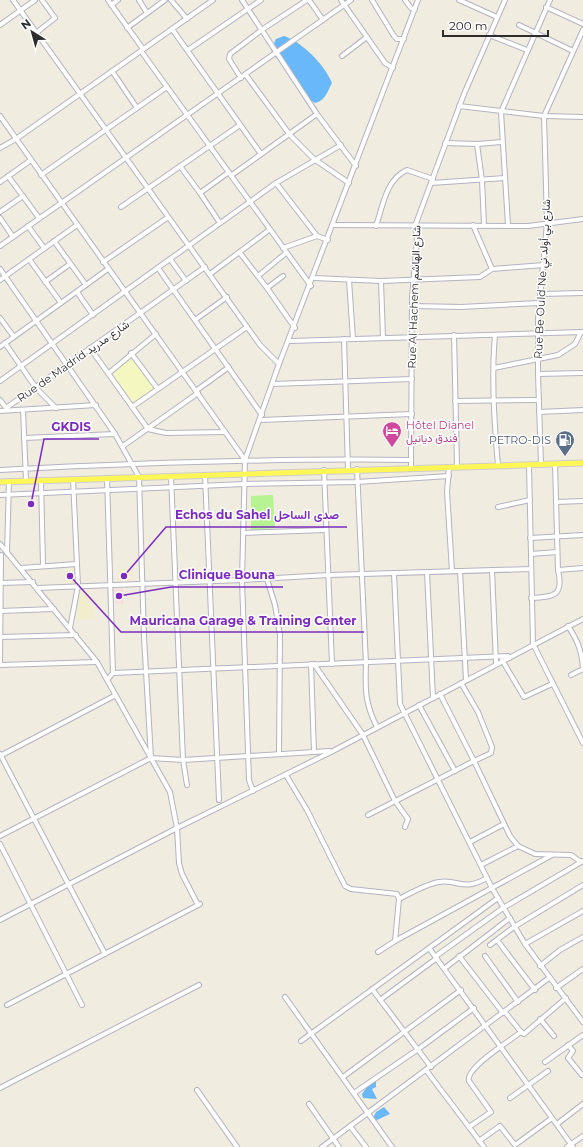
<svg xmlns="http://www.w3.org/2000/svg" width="583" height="1147" viewBox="0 0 583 1147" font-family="Montserrat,Vazirmatn,sans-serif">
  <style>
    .education { fill: #f2edcd }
    .medical { fill: #f7e0dc }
    .sand { fill: #f5f7c0 }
    .pitch { fill: #b7f392 }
    .water { fill: #69b8fa }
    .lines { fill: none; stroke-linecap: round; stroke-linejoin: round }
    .minor-casing { stroke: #b3b3c2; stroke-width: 6 }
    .major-casing { stroke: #cdcdcd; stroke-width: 7 }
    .minor { stroke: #fff; stroke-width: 4 }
    .major { stroke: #fef756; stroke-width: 5 }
    .labels { text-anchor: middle; stroke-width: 3; stroke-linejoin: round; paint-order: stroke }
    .street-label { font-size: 11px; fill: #2d2d2d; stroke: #fff }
    .hotel-label { font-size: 11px; fill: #b23c85; stroke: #fff; text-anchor: start }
    .service-label { font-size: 11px; fill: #4e5e75; stroke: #fff; text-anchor: end }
    .leader { fill: none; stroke: #7b2cbf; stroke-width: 1.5 }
    .callout-dot { fill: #7b2cbf; stroke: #fff; stroke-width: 1.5 }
    .callout-label { font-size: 12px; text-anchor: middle; font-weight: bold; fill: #7b2cbf; stroke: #fff; stroke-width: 3; stroke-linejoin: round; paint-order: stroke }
  </style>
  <rect width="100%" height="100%" fill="#f0ecdf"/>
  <g class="education">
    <polygon points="66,569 74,569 75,584 67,584"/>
    <polygon points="119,569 132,569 130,583 117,583"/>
    <polygon points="80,591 90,591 90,605 94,606 94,619 77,620"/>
  </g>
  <polygon class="medical" points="123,588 123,604 116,604 115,589"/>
  <polygon class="sand" points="131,357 155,387 133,403 113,374"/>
  <polygon class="pitch" points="273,495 275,528 251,530 251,496"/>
  <g class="water">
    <path d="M 284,36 C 302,42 325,65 332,83 C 327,92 326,100 315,103 C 302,96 300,82 291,71 C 284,62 274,60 271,49 L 276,39 Z"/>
    <polygon points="372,1080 376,1082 376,1087 372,1089 377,1099 363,1098 362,1094"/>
    <polygon points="384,1107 390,1114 377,1120 373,1118 376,1112"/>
  </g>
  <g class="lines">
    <g class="minor-casing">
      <g id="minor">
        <polyline points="13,0 260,345 279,364"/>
        <polyline points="108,0 143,49"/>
        <polyline points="139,0 147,13"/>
        <polyline points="171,0 187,19"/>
        <polyline points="242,0 317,114 356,166"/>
        <polyline points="309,0 323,20"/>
        <polyline points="341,0 385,63 393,68"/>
        <polyline points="372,0 394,36 397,39 404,39"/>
        <polyline points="405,0 411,8 415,9"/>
        <polyline points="418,0 279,364 245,460 242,580 329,575 531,569"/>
        <polyline points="459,0 497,17"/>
        <polyline points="111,5 118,0"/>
        <polyline points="546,7 583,24"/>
        <polyline points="0,25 35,0"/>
        <polyline points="519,25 573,51"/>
        <polyline points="127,28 165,0"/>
        <polyline points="172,29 261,154"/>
        <polyline points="36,33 55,18 42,0"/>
        <polyline points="489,35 527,50"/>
        <polyline points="188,50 261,0"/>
        <polyline points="141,51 311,286"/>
        <polyline points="342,56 367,37"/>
        <polyline points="112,71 137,108"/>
        <polyline points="246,75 290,135 314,159 349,183"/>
        <polyline points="241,78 229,59 230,54 263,29 307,0"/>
        <polyline points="459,106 544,116 583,117"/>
        <polyline points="0,116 245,460"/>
        <polyline points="445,143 477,144 482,180 484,225"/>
        <polyline points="477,144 502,142"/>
        <polyline points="0,148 16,139 213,0"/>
        <polyline points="180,166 200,193 220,223"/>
        <polyline points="41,175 167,87"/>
        <polyline points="232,175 317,114"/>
        <polyline points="8,176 39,218"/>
        <polyline points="0,182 31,160"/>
        <polyline points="276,183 317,236 328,240"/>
        <polyline points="431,183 505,178"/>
        <polyline points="200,193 229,172"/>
        <polyline points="121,207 240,125"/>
        <polyline points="0,212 23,196"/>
        <polyline points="0,218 13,237"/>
        <polyline points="333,225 528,226 583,219"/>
        <polyline points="473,225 492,269"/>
        <polyline points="508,225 501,112 550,0"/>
        <polyline points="28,226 44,248"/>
        <path d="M 376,226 C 383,206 386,179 407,170 L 433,179"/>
        <polyline points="54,241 86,285"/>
        <polyline points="0,246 351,0"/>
        <polyline points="283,248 317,236"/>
        <polyline points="240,253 267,288 295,328"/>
        <polyline points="29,259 61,303"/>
        <polyline points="170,259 186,281"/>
        <polyline points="103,262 167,218"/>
        <polyline points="158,268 262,415"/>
        <polyline points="0,269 115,434 139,477 144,637 151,758"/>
        <polyline points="210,274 269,230"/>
        <polyline points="258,276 286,253"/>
        <polyline points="314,278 381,281 383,338"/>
        <polyline points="0,280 77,225"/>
        <polyline points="349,280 353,339"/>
        <polyline points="381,281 480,277 492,269 544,265"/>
        <polyline points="45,282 70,264"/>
        <polyline points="267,288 283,276"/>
        <polyline points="77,292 93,315"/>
        <polyline points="541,294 583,293"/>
        <polyline points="412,306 461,307 539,303"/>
        <polyline points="0,318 14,337"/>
        <polyline points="195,320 227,297"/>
        <polyline points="454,335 457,466"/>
        <path d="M 495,335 C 491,378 494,422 498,465"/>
        <polyline points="344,339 348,470"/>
        <polyline points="290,341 583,332"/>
        <polyline points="5,343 36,388 56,408"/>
        <polyline points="0,347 108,269"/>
        <polyline points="90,348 148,429 166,433 225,432"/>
        <polyline points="131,353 157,388"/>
        <polyline points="494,368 558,355 575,344 581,332"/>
        <polyline points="109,373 156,334"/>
        <polyline points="538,374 583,373"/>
        <polyline points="0,381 276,183 341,145"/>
        <polyline points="273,384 412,379"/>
        <polyline points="197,390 229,367"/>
        <polyline points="0,400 7,409"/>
        <polyline points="455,401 539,400"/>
        <polyline points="132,407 247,327"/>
        <polyline points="6,408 205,267"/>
        <polyline points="23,410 26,481"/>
        <polyline points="0,411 96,405"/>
        <polyline points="539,412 583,410"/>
        <polyline points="260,420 412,414"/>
        <polyline points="24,438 115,434"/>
        <polyline points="123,446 198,393"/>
        <polyline points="541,464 538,374 538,319 547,223 544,116 583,30"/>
        <polyline points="529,465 533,644 583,743"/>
        <polyline points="449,467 447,492 452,571"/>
        <polyline points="411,468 412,297 417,240 415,226 464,94 505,0"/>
        <path d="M 357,469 L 366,664 C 365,689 365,704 377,727"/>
        <path d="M 0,470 C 137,463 274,458 411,460"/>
        <polyline points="324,470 332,664"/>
        <polyline points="205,475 219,800"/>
        <polyline points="171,476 183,760 187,785"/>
        <polyline points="41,480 43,565"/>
        <polyline points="0,495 244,484 357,482 449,476"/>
        <polyline points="556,502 583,501"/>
        <polyline points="498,507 530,500"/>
        <polyline points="243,533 326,530"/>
        <polyline points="530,538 583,535"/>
        <polyline points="0,544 97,662 170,792 177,828 179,863 182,874 198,905"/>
        <polyline points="7,553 9,481"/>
        <polyline points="531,554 557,552"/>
        <polyline points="21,568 77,564"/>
        <polyline points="492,570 496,663"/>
        <polyline points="558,570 583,568"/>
        <polyline points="460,571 466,680"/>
        <polyline points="427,572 433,698"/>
        <polyline points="394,573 400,704 492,888 525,944 583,1022"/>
        <polyline points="267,579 275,605 280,635 279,753"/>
        <polyline points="0,583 33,582"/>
        <polyline points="37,588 242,580 249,780 253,791"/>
        <path d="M 531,598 C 554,597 564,596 558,570 L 555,464"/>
        <polyline points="0,611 54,609"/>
        <path d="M 568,626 C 578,641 582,652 583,669"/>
        <polyline points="70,628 78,586 73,479"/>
        <polyline points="0,637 76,635"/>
        <polyline points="502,660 524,697 552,684"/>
        <polyline points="311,664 314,752"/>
        <polyline points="314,664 363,735 395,801 408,819 405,827"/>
        <polyline points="0,665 1,555"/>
        <polyline points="0,665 97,662"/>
        <polyline points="113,673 508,656"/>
        <polyline points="571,675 583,669"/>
        <polyline points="107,680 113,673 107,478"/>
        <polyline points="461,683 478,712 492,747 491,753 474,761 510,836 518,846 535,854 571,855 581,862"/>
        <polyline points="419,705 455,771"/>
        <polyline points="0,754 105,954"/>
        <polyline points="0,756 114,696"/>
        <polyline points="286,775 307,810 345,886 351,889 397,894 399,899 395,941 378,952"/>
        <polyline points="368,815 474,761 440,694"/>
        <polyline points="0,836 151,758 183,760 330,751"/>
        <polyline points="470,842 504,824"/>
        <polyline points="0,844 82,1005"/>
        <polyline points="481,865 518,846"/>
        <path d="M 399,899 C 411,893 426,884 439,882 C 460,879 462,892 487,878"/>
        <polyline points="0,920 177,828 333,751 583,619"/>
        <polyline points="497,940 535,990"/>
        <polyline points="395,941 552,855"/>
        <polyline points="525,944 583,911"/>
        <polyline points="490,945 514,927 583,885"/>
        <polyline points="429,948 573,1147"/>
        <polyline points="436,956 503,908 583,861"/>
        <polyline points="459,956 503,1013"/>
        <polyline points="485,956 518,1002"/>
        <polyline points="540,966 560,950 583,937"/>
        <polyline points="445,968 510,918"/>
        <polyline points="556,988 583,969"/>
        <polyline points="372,989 431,1067"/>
        <polyline points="285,997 392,1147"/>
        <polyline points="380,1000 437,958"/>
        <polyline points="7,1005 200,904"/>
        <polyline points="505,1012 521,1032"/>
        <polyline points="540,1019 554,1036"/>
        <polyline points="301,1041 498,898"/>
        <polyline points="568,1045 573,1051 568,1058 582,1075"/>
        <polyline points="545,1062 583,1035"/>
        <polyline points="426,1070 484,1147"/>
        <polyline points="343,1077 461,990"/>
        <polyline points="0,1088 199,985"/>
        <polyline points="197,1090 237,1147"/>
        <polyline points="354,1093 417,1050 474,1008"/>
        <polyline points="510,1098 548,1071"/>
        <polyline points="309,1104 339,1147"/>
        <polyline points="557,1124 583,1104"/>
        <polyline points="350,1126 366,1147"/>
        <path d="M 469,1127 L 491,1112 L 469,1081 C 465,1068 511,1040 521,1032 L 524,1034 L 566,998"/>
        <polyline points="479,1141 500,1126 515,1145 552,1118"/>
        <polyline points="322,1147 549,978"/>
        <polyline points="567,1147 583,1136"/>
      </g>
    </g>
    <g class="major-casing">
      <polyline id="major" points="0,482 583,463"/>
    </g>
    <use href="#minor" class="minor"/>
    <use href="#major" class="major"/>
  </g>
  <defs>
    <g id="hotel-pin" transform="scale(1)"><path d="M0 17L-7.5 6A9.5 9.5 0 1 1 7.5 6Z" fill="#d1479c" stroke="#fff"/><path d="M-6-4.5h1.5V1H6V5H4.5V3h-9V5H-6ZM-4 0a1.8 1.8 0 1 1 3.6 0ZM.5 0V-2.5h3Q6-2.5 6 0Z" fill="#fff"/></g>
    <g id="fuel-pin" transform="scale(1)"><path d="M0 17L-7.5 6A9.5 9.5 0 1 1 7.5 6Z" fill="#5c6f8a" stroke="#fff"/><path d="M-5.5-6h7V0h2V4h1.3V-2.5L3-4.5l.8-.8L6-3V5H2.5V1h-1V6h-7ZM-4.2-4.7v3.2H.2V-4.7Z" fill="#fff"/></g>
  </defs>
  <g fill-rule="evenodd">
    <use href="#hotel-pin" x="392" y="431"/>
    <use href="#fuel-pin" x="565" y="440"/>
  </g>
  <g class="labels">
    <g class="street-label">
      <text transform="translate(542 279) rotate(-87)" y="4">Rue Be Ould Ne شارع بي أولد ني</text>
      <text transform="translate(414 297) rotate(-88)" y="4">Rue Al Hachem شارع الهاشم</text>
      <text transform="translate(73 361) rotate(-35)" y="4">Rue de Madrid شارع مدريد</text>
    </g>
    <g class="hotel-label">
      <text x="406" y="429">Hôtel Dianel<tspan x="406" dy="13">فندق ديانيل</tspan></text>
    </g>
    <g class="service-label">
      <text x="551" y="444">PETRO-DIS</text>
    </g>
  </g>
  <path class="leader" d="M31 504L44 439H99M124 576L166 527H347M119 596L171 587H283M70 576L121 632H364"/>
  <g class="callout-dot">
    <circle cx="31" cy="504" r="4"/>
    <circle cx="124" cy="576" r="4"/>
    <circle cx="119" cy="596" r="4"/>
    <circle cx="70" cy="576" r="4"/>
  </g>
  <g class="callout-label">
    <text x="71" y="431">GKDIS</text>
    <text x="257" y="519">Echos du Sahel صدى الساحل</text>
    <text x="227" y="579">Clinique Bouna</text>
    <text x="243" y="625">Mauricana Garage &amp; Training Center</text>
  </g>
  <g transform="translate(32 32) rotate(323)" stroke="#ffffff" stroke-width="3" paint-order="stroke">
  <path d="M0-3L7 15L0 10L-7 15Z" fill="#2d2d2d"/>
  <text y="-6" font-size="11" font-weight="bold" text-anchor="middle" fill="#2d2d2d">N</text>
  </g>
  <path d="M443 30v6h105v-6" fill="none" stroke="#2d2d2d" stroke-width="2"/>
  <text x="449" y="30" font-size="12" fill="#2d2d2d" stroke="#ffffff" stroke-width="3" paint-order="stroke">200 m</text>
</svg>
